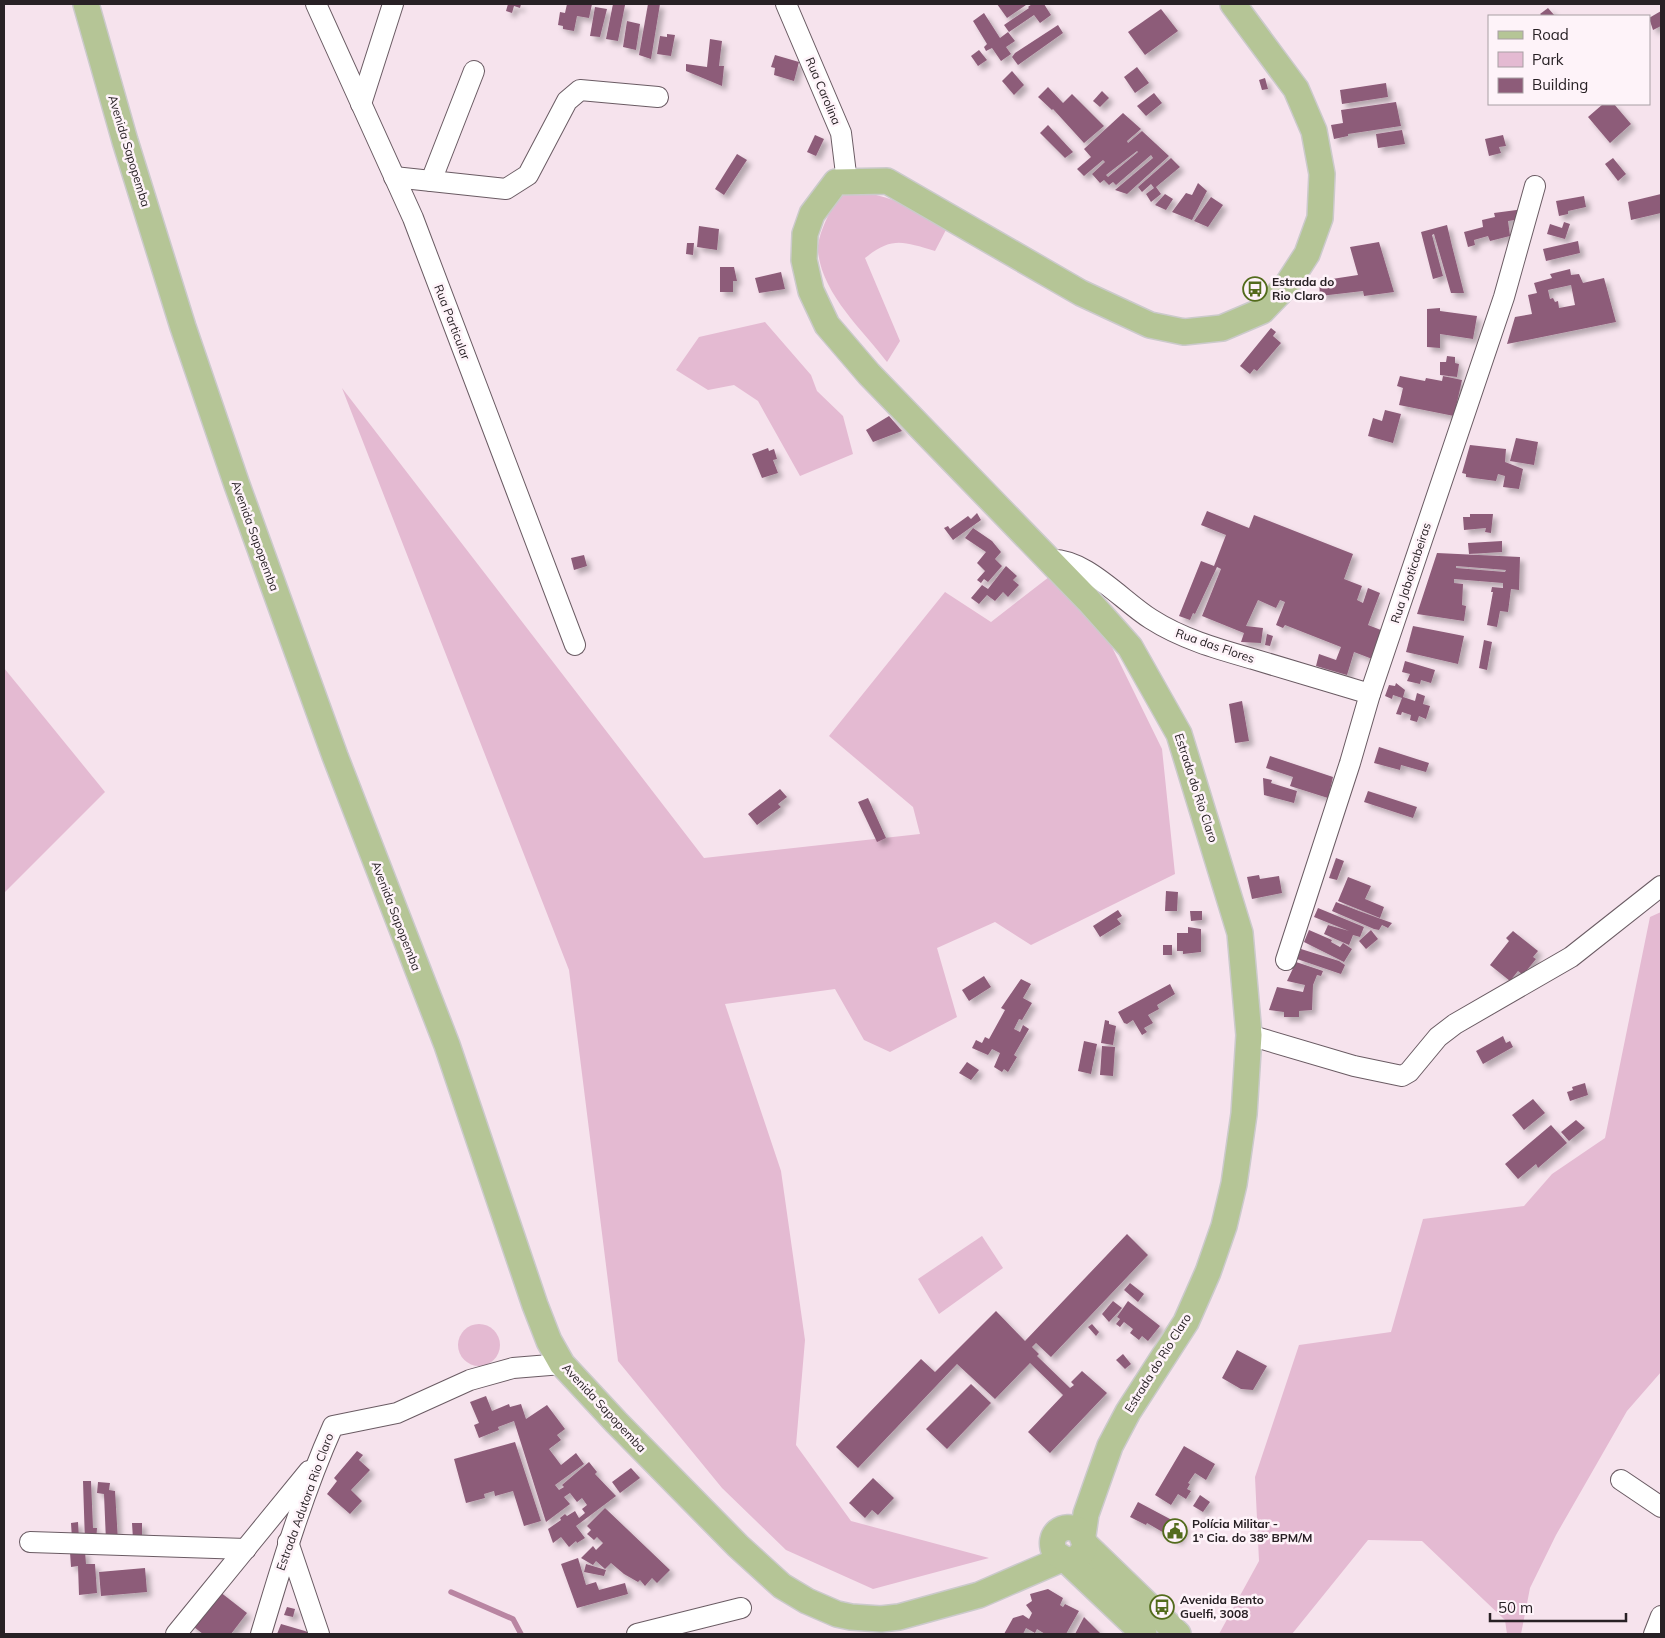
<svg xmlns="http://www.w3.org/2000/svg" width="1665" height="1638" viewBox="0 0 1665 1638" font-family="Mulish,sans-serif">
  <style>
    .green { fill: #e4bad2 }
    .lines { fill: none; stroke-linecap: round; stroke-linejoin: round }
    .stream { stroke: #b985a2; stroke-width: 5.5 }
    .building { fill: #8d5c79; fill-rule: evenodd; filter: url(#shadow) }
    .minor-casing { stroke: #6a5b63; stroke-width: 22 }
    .major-casing { stroke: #cbcacb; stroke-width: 28 }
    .minor { stroke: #fff; stroke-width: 20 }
    .major { stroke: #b5c596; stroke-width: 25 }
    .labels { text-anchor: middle; stroke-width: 5; stroke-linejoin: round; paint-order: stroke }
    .street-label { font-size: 12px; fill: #282125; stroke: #fef3f9 }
    .poi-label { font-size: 12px; font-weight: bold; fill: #282125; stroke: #fef3f9; text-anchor: start }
  </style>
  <defs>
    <filter id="shadow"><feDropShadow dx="4.5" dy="4.5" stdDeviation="2.5" flood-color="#0004"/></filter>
  </defs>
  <rect width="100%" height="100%" fill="#f6e3ed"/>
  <g class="green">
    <path d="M 844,188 C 888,196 910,204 948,226 L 935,251 C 903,242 893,236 865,258 L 900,341 L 887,362 C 862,329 823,295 818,252 C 816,235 835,201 844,188 Z"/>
    <polygon points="765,322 811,375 817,391 843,416 853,454 800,476 758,401 734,385 708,390 676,370 699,337"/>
    <polygon points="342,388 704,858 920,834 913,807 829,736 945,592 991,622 1049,577 1109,641 1162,749 1175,874 1031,945 995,922 937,948 957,1017 890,1052 864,1040 835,989 725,1004 781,1171 805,1340 796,1445 851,1521 989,1558 873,1589 786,1550 722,1488 618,1361 569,970"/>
    <polygon points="4,668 105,792 4,893"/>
    <polygon points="1661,912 1661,1372 1627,1411 1556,1535 1530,1588 1521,1634 1507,1634 1505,1620 1422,1541 1368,1540 1292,1634 1219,1634 1259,1561 1255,1477 1299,1345 1391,1332 1423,1219 1524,1206 1552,1174 1605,1138 1650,917"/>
    <polygon points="982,1236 1003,1268 939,1314 918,1279"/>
    <circle cx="479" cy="1345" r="21"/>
  </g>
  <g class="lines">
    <polyline class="stream" points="451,1592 513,1619 521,1634"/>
  </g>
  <g class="building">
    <polygon points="508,4 521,4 520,8 514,6 512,13 506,11"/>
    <polygon points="567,4 592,4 589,18 577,16 574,31 563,29 563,26 558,25 560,12 565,13"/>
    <polygon points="613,4 625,5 618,41 606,39"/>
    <polygon points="648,4 660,4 651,59 639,55"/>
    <polygon points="997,4 1025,4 1026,5 1007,18"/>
    <polygon points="1032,4 1044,4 1051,15 1040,23 1034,15 1009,32 1004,25 1029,8 1028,7"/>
    <polygon points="595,7 607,9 600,37 590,36"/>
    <polygon points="1548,8 1555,16 1542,16 1540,14"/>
    <polygon points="1161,9 1178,31 1145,55 1128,32"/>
    <polygon points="1661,11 1661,26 1653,30 1649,18"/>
    <polygon points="984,13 1000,38 1008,32 1015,41 1006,47 1011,54 1001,61 992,48 986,51 984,47 987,44 973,21"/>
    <polygon points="627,21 640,24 636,50 623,47"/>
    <polygon points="1058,25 1063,33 1018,65 1012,57 1015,53"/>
    <polygon points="667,34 675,35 671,56 657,54 660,36 667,37"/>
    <polygon points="710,39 722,41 719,66 724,66 722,86 686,71 686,64 707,67"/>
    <polygon points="979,50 987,60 978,66 971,56"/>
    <polygon points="775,55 799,62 794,81 774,75 775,68 771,67"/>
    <polygon points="1137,67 1149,83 1135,93 1124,77"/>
    <polygon points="1012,71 1024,85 1014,95 1002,81"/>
    <polygon points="1265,78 1268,89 1262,90 1259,80"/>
    <polygon points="1386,83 1388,97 1342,104 1340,90"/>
    <polygon points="1048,87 1063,103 1072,94 1104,126 1084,143 1053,109 1052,110 1038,97"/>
    <polygon points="1102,91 1109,98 1100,107 1093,101"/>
    <polygon points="1154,93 1162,103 1146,116 1137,106"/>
    <polygon points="1396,102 1401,126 1348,134 1348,136 1334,139 1331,125 1343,123 1341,110"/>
    <polygon points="1603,104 1614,104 1631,124 1610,143 1588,117"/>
    <path d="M 1123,113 L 1141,129 L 1127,141 L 1128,143 L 1142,131 L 1169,156 L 1127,194 L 1115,190 L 1153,158 L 1151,155 L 1116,185 L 1113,182 L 1109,185 L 1104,180 L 1100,183 L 1092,174 L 1105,162 L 1103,160 L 1084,176 L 1077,169 L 1091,157 L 1084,149 ZM 1137,151 L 1138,152 L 1108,177 L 1106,175 Z"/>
    <polygon points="1048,125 1073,152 1065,158 1040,133"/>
    <polygon points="1402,130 1405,144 1378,148 1376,134"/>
    <polygon points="815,135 824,139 816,156 807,152"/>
    <polygon points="1503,135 1506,146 1499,147 1501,153 1489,156 1485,139"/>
    <polygon points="737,154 747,160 724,195 715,189"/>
    <polygon points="1171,158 1180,167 1156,187 1161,194 1151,202 1146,194 1154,188 1151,184 1142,192 1138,187"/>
    <polygon points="1613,158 1626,174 1618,181 1605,164"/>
    <polygon points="1198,183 1207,191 1192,220 1172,212 1186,193 1192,195"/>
    <polygon points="1165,194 1173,199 1166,210 1155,205"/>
    <polygon points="1661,194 1661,213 1631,220 1628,202"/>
    <polygon points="1584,196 1586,207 1568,211 1568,214 1559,216 1556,201"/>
    <polygon points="1211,197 1223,205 1208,227 1194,221"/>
    <polygon points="1524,209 1522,219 1508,221 1510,236 1490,241 1488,236 1474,240 1475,245 1468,247 1464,232 1483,227 1482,220 1495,217 1494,213"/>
    <polygon points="1564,222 1570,224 1565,239 1547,234 1550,224 1562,228"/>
    <polygon points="1447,225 1452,246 1464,293 1451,293 1434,234 1432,235 1443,276 1433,279 1421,232"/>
    <polygon points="699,226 719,229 717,250 697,247"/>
    <polygon points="1578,241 1580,253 1546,261 1543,249"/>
    <polygon points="1379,242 1394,292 1364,296 1363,291 1320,296 1319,281 1358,275 1350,247"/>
    <polygon points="687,243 694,243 693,255 686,254"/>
    <polygon points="720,267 734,267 737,281 733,281 733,292 720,292"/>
    <path d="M 1570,269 L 1571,275 L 1579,274 L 1583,283 L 1604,278 L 1616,322 L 1507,344 L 1515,317 L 1532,314 L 1528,295 L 1537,293 L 1534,283 L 1552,278 L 1550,274 ZM 1571,285 L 1575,305 L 1559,308 L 1558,301 L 1555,302 L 1553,298 L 1550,299 L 1548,290 Z"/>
    <polygon points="781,272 785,289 759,293 755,278"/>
    <polygon points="1440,308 1440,311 1477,316 1473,339 1440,334 1440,348 1427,347 1427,309"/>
    <polygon points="1271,328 1276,332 1273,336 1281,343 1257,371 1254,369 1250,374 1240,366"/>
    <polygon points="1447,356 1455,357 1455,363 1459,364 1457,377 1440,375 1440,362 1446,362"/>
    <polygon points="1400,376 1425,381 1426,378 1442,381 1443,376 1462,380 1454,416 1399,405 1403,388 1397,386"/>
    <polygon points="1385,410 1401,414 1393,443 1368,436 1373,418 1382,421"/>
    <polygon points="889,416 902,431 873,442 866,430"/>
    <polygon points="1516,438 1538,442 1534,465 1510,461"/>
    <polygon points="1470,445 1506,449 1505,462 1523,469 1519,489 1503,487 1505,476 1498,474 1496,481 1466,477 1466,474 1462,473"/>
    <polygon points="768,448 769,451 774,449 777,459 773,460 778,473 762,478 752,454"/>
    <polygon points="1207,511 1249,528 1254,515 1353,554 1344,579 1362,586 1357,600 1363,603 1368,588 1380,593 1368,625 1386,632 1375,660 1354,652 1347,675 1316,666 1319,654 1336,660 1341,647 1285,625 1283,628 1276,625 1285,602 1280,600 1276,608 1258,600 1246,626 1263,628 1261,643 1241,642 1244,633 1202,616 1221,569 1217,567 1195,614 1193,613 1190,620 1179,616 1201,561 1214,566 1226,535 1201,525"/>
    <polygon points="977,513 981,520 953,540 944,528 948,526 950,529 968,516 971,519"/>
    <polygon points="1470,514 1493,514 1491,533 1485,532 1486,528 1464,530 1463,517 1470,517"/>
    <polygon points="973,528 992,541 1001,552 995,559 1002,566 988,582 984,579 981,583 977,580 985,571 977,563 986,552 965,538"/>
    <polygon points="1502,541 1502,552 1469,554 1468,543"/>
    <path d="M 1437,553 L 1520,557 L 1519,590 L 1511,589 L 1508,612 L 1500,611 L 1497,627 L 1487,625 L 1493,592 L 1491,592 L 1492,587 L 1503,588 L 1503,583 L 1454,579 L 1454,583 L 1463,584 L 1462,605 L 1466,606 L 1464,621 L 1417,614 ZM 1456,566 L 1506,570 L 1505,572 L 1456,568 Z"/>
    <polygon points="584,555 587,566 574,570 571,558"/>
    <polygon points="1006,566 1017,576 1013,580 1019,585 1008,597 1003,592 995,601 987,595 979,604 971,598 982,585 988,589"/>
    <polygon points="1413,626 1464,636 1458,664 1406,652"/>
    <polygon points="1267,634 1273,636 1270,646 1265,645"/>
    <polygon points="1484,640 1492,642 1487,670 1479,668"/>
    <polygon points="1405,661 1435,670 1431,683 1421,680 1420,684 1407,681 1410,674 1402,672"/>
    <polygon points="1396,683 1405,690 1403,697 1415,701 1417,693 1425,696 1423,704 1430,706 1426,719 1419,716 1417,722 1410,720 1411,715 1402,712 1401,715 1396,714 1402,698 1393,695 1392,699 1385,696 1389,685 1395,686"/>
    <polygon points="1242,701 1249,741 1235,743 1229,704"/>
    <polygon points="1379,747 1429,763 1426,772 1401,765 1400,770 1374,763"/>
    <polygon points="1270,756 1333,777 1328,798 1290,786 1293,777 1266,768"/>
    <polygon points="1263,778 1272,780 1271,783 1297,791 1294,803 1264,795"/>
    <polygon points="780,789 787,797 778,804 781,807 757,825 748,814"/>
    <polygon points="1368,791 1417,807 1413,818 1364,802"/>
    <polygon points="868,798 886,838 877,842 858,802"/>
    <polygon points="1336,858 1344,861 1337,880 1329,878"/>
    <polygon points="1259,875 1260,879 1279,876 1282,893 1252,899 1247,877"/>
    <polygon points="1348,877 1371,886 1365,899 1384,907 1380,918 1338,901"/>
    <polygon points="1166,891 1178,892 1177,911 1165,911"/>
    <polygon points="1336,902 1359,911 1392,923 1388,928 1382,925 1379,930 1374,929 1332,911"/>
    <polygon points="1318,908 1364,927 1360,937 1353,935 1349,945 1324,934 1328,925 1349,931 1314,917"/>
    <polygon points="1118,910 1122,916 1117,919 1121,924 1100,937 1093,926"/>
    <polygon points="1190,911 1202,911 1202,920 1191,921"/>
    <polygon points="1188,927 1201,929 1201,952 1183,954 1183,951 1177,951 1177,933 1188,933"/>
    <polygon points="1309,930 1332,940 1331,942 1340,947 1343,943 1352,949 1344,962 1304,942"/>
    <polygon points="1371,930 1378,939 1366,949 1359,941"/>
    <polygon points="1513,931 1538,951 1533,957 1536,959 1523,975 1518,971 1510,981 1490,965 1509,941 1506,938"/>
    <rect x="1163" y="945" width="9" height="10"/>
    <polygon points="1301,949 1339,961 1345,965 1341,974 1297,959"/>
    <polygon points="1296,962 1323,971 1321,976 1317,975 1313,985 1312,1010 1299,1011 1299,1017 1284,1017 1284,1012 1269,1010 1277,987 1303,992 1305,985 1287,981"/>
    <polygon points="984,976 991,987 969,1001 962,990"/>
    <polygon points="1021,979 1031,984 1023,998 1032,1003 1022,1020 1019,1019 1014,1029 1020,1032 1023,1025 1029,1029 1014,1055 1017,1057 1008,1072 1004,1069 1002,1072 994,1067 1000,1053 992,1049 988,1055 972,1048 976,1040 982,1043 985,1037 989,1039 1005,1010 1001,1008"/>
    <polygon points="1170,984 1175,994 1157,1005 1159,1009 1148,1015 1153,1023 1144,1028 1147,1032 1142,1035 1133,1020 1127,1024 1124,1023 1118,1012"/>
    <polygon points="1105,1020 1109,1021 1109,1024 1116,1026 1113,1045 1101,1043"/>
    <polygon points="1503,1036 1506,1043 1510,1041 1513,1047 1483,1064 1476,1051"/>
    <polygon points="1084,1041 1097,1044 1091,1074 1078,1071"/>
    <polygon points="1102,1046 1115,1047 1113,1076 1100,1075"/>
    <polygon points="967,1062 979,1070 971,1080 959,1073"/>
    <polygon points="1585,1083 1588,1095 1570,1101 1567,1092 1573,1090 1572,1087"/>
    <polygon points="1533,1099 1545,1113 1524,1130 1512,1115"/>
    <polygon points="1576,1120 1585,1128 1569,1141 1561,1132"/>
    <polygon points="1551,1125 1567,1143 1538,1168 1536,1164 1518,1179 1505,1164"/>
    <polygon points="1127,1234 1148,1255 1051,1357 1036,1343 1032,1347 1039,1354 1037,1356 1070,1388 1074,1385 1071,1382 1082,1371 1107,1393 1050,1453 1028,1432 1063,1395 1030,1363 995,1399 957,1364 858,1468 836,1447 921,1359 935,1372 996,1311 1025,1341"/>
    <polygon points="1130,1283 1144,1294 1138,1302 1124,1290"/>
    <polygon points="1113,1301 1122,1308 1109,1322 1102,1314"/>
    <polygon points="1128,1301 1160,1326 1148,1341 1142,1336 1139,1340 1130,1333 1133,1329 1124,1322 1120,1327 1116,1324 1120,1319 1117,1317"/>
    <polygon points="1092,1324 1099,1332 1096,1336 1088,1327"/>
    <polygon points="1237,1350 1267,1366 1253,1390 1241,1389 1222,1378"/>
    <polygon points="1123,1354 1131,1364 1125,1369 1116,1360"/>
    <polygon points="971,1384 991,1403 947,1449 926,1429"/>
    <polygon points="486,1396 492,1411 509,1404 510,1407 521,1404 526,1419 547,1405 565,1429 557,1435 561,1440 549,1449 561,1465 576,1453 584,1464 555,1485 559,1490 564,1487 562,1485 589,1462 597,1472 595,1474 616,1496 576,1526 585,1538 577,1543 576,1541 569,1547 561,1537 553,1543 548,1529 561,1520 560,1518 565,1514 567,1516 575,1511 579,1518 585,1513 582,1509 587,1505 582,1498 577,1502 570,1493 564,1497 570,1504 546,1522 514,1421 498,1427 499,1430 479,1438 474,1425 479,1423 470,1402"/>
    <polygon points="515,1442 541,1521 524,1526 513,1491 495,1496 494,1491 484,1494 485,1498 466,1503 454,1459"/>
    <polygon points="1184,1446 1215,1464 1206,1480 1195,1473 1188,1483 1190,1484 1187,1489 1191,1491 1186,1499 1178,1494 1171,1505 1155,1495"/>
    <polygon points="357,1451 363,1455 359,1460 370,1470 351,1490 362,1501 350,1514 327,1494 337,1481 334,1478"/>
    <polygon points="631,1468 640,1478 620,1493 612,1482"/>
    <polygon points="873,1478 894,1498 878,1515 872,1510 865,1518 849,1503"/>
    <polygon points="83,1481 91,1481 93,1528 97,1528 96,1542 85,1542"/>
    <polygon points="98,1482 110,1483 109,1490 115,1491 118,1541 106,1541 104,1494 97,1493"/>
    <polygon points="1200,1495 1210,1502 1203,1512 1193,1506"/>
    <polygon points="1138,1502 1185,1527 1178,1541 1147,1523 1146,1525 1130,1517"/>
    <polygon points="605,1508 670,1570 657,1583 652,1578 645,1586 640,1580 638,1582 624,1574 611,1563 605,1569 596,1561 593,1565 581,1558 593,1546 596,1550 603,1543 597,1537 594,1540 587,1534 591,1530 587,1526"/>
    <polygon points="78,1522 79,1538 72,1539 71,1523"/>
    <polygon points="132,1523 142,1523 142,1539 133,1539"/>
    <polygon points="85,1551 86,1564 95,1564 97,1593 79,1595 78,1566 71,1567 70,1552"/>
    <polygon points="578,1558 586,1585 596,1582 599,1590 625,1583 628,1594 577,1608 561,1564"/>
    <polygon points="586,1564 606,1570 604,1576 584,1572"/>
    <polygon points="145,1568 147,1592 101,1596 99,1572"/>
    <polygon points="215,1588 247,1613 231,1634 203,1634 190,1624"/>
    <polygon points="1048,1589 1063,1598 1060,1605 1063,1607 1065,1604 1079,1611 1066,1634 1045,1634 1037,1629 1035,1633 1026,1628 1023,1634 1004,1634 1013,1618 1023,1615 1029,1619 1032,1613 1026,1605 1032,1601 1030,1594"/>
    <polygon points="287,1607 295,1609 293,1617 284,1615"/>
    <polygon points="1084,1617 1101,1634 1075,1634"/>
    <polygon points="281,1624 305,1631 311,1634 277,1634"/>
  </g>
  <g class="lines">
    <g class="minor-casing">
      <g id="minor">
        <polyline points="316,4 413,218 575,645"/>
        <polyline points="786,4 841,133 847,182"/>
        <polyline points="361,104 393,4"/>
        <polyline points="394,177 506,189 528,175 567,101 580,90 658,97"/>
        <polyline points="431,181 474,71"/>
        <path d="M 1048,560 C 1084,556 1122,601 1151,619 C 1182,639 1218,649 1253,659 C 1292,671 1331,682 1370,694"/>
        <polyline points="1286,960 1350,763 1370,694 1504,297 1535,186"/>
        <polyline points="1249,1035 1354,1066 1402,1076 1409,1072 1438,1037 1455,1024 1571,957 1661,886"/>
        <polyline points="1621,1480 1661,1507"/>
        <polyline points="30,1542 246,1549"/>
        <polyline points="288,1542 319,1634"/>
        <polyline points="176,1634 309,1471"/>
        <path d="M 261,1634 C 282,1564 303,1493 333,1426 L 397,1413 L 470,1380 L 513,1368 L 562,1364"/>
        <polyline points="637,1634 741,1608"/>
        <polyline points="1654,1634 1661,1616"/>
      </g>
    </g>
    <g class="major-casing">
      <g id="major">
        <polyline points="86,4 125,141 183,327 237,485 335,756 447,1045 535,1305 549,1341 562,1364 616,1422 738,1546 782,1586 807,1601 837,1614 851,1617 881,1619 899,1617 979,1595 1062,1559"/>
        <polyline points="1083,1535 1086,1514 1110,1446 1128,1412 1186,1322 1208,1272 1224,1226 1234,1184 1244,1114 1249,1035 1240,933 1179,734 1130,647 1088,600 869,374 827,325 811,291 804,260 805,234 812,214 836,182 887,181 1081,293 1150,325 1184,332 1222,328 1262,311 1287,285 1307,254 1320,218 1322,174 1314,131 1296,89 1233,4"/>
        <polyline points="1085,1544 1178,1634"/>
        <path d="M 1066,1560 C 1078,1560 1083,1554 1085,1544 L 1080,1531 C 1063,1521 1046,1535 1055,1553 L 1066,1560 L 1144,1634"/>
      </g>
    </g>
    <use href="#minor" class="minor"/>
    <use href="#major" class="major"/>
  </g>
  <defs>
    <g id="bus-ring" transform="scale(1.25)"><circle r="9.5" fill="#fef3f9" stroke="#536b1c" stroke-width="1.5"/><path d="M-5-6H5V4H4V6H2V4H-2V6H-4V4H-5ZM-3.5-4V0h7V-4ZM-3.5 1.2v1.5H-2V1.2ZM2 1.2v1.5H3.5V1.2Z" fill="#536b1c"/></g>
    <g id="civic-ring" transform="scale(1.25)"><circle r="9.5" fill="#fef3f9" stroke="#536b1c" stroke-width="1.5"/><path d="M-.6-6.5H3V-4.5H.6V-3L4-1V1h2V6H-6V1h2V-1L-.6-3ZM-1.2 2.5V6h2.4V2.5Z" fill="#536b1c"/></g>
  </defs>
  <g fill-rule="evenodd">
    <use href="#bus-ring" x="1255" y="289"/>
    <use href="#civic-ring" x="1175" y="1531"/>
    <use href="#bus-ring" x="1162" y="1607"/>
  </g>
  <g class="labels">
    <g class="street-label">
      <text transform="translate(823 91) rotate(67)" y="4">Rua Carolina</text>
      <text transform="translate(129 151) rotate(73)" y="4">Avenida Sapopemba</text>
      <text transform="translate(452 322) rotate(69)" y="4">Rua Particular</text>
      <text transform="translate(255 536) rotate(70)" y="4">Avenida Sapopemba</text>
      <text transform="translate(1411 573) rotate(-72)" y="4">Rua Jaboticabeiras</text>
      <text transform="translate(1215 646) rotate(19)" y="4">Rua das Flores</text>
      <text transform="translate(1196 788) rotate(72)" y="4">Estrada do Rio Claro</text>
      <text transform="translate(396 916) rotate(69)" y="4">Avenida Sapopemba</text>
      <text transform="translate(1158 1363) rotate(-58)" y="4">Estrada do Rio Claro</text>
      <text transform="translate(604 1408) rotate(47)" y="4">Avenida Sapopemba</text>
      <text transform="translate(305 1502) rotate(-70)" y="4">Estrada Adutora Rio Claro</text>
    </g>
    <g class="poi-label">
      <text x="1272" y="286">Estrada do<tspan x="1272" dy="14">Rio Claro</tspan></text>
      <text x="1192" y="1528">Polícia Militar -<tspan x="1192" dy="14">1ª Cia. do 38º BPM/M</tspan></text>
      <text x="1180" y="1604">Avenida Bento<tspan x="1180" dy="14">Guelfi, 3008</tspan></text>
    </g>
  </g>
  <rect width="1665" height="1638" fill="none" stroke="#282125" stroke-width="10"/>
  <rect x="1488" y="15" width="162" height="90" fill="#fef3f9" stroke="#a89fa4"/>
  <rect x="1498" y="31" width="25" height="8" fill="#b5c596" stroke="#a89fa4"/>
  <text x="1532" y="40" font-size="15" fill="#282125">Road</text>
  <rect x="1498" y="52" width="25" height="15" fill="#e4bad2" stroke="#a89fa4"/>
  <text x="1532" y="65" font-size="15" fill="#282125">Park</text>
  <rect x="1498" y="78" width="25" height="15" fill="#8d5c79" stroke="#a89fa4"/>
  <text x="1532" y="90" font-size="15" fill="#282125">Building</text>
  <path d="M1490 1613v8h136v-8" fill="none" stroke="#282125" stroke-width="2.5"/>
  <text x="1498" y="1613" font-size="15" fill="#282125" stroke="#fef3f9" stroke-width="4" paint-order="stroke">50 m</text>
</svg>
